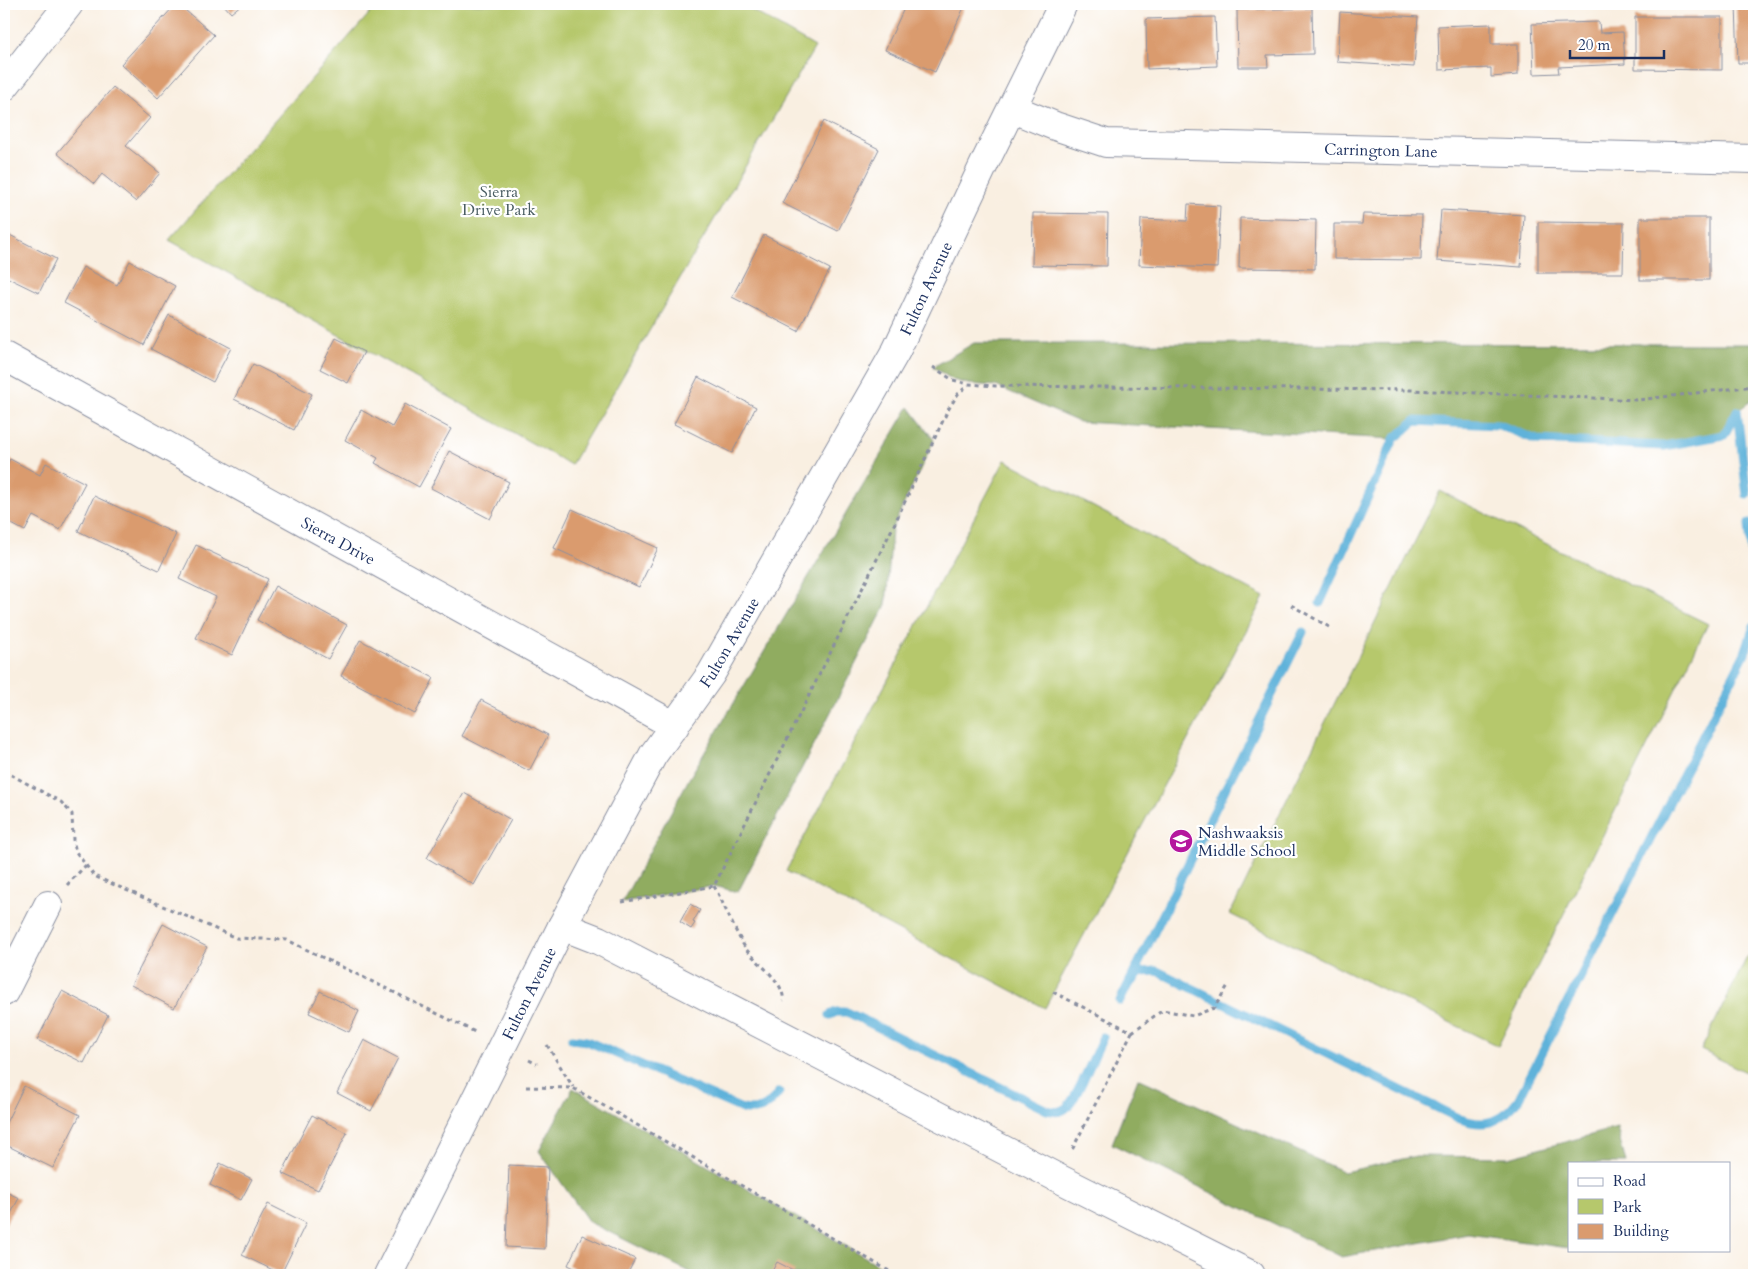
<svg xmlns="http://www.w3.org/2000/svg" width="1758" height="1279" viewBox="0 0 1758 1279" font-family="Cardo,serif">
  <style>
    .green { fill: #b6c86c; stroke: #687c65 }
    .forest { fill: #90ac60; stroke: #566e5f }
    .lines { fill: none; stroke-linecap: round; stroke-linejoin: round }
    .stream { stroke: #5eb2da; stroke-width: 9 }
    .building { fill: #da9b6e }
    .minor-casing { stroke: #8a8fa0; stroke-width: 30 }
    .path { stroke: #8a8fa0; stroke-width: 3; stroke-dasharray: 4 4; stroke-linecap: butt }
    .minor { stroke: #fff; stroke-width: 28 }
    .labels { text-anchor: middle; stroke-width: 4.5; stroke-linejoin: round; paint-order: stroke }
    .street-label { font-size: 16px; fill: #1b2f5e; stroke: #fff }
    .park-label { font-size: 16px; fill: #4a5d62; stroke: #fff }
    .poi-label { font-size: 16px; fill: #1b2f5e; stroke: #fff; text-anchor: start }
  </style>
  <rect width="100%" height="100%" fill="#fff"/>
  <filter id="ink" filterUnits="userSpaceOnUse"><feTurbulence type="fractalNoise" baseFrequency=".02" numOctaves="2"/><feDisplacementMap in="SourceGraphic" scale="10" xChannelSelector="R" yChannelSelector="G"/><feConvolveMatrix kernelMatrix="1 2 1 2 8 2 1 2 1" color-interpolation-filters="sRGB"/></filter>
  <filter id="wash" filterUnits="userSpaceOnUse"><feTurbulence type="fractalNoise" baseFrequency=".0096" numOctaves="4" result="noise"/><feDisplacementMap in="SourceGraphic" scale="20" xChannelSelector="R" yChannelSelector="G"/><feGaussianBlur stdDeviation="1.12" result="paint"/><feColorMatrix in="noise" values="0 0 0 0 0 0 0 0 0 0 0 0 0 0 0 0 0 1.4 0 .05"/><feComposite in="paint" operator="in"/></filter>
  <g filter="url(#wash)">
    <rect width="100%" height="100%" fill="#f9efe1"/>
    <g class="green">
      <polygon points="378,4 741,4 815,47 571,465 169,240"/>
      <polygon points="1005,460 1264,597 1045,1008 786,871"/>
      <polygon points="1440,491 1708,624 1498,1046 1230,914"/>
      <polygon points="1754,943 1754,1076 1701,1050"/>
    </g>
    <g class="forest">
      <polygon points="974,343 1754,344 1754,399 1737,411 1724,435 1664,446 1537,440 1499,425 1415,421 1394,439 1079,422 996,386 968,384 953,380 933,367"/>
      <polygon points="909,407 934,440 892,529 886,605 738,892 714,886 622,902 690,777"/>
      <polygon points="1138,1078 1344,1172 1416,1156 1509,1157 1617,1128 1626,1163 1569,1163 1569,1248 1468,1234 1342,1257 1112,1144"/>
      <polygon points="573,1088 896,1275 696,1275 589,1222 539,1151"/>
    </g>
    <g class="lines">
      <g class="stream">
        <polyline points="1737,411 1747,495"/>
        <polyline points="1749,524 1754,580"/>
        <polyline points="1320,603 1394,439 1415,421 1499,425 1537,440 1664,446 1724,435 1737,411"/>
        <path d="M 1131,982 L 1141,972 L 1157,971 L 1460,1119 C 1487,1128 1501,1122 1518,1100 L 1745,653 L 1754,626"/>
        <polyline points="1120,1001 1303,632"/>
        <path d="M 830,1015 L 836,1012 L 847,1012 L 1047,1110 C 1054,1112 1060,1113 1066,1108 C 1076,1101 1096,1051 1103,1037"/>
        <path d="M 572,1039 L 587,1041 L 742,1109 C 760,1113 769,1106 779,1092"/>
      </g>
    </g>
    <g id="blocks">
      <g class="building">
        <polygon points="176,4 178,4 214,35 158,98 121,64"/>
        <polygon points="223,4 242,4 231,13"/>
        <polygon points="906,4 965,5 935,72 885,50"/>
        <polygon points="1736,4 1754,4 1754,63 1738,63"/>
        <polygon points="1312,8 1313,54 1267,55 1268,67 1238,67 1237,10"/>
        <polygon points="1340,12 1418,17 1414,67 1337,62"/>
        <polygon points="1215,17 1217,66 1147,69 1146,19"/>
        <polygon points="1635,17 1722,17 1722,70 1635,69"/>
        <polygon points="1599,22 1600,33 1623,32 1625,64 1558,67 1559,73 1534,74 1532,24"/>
        <polygon points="1491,24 1491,44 1518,44 1518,75 1491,77 1491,68 1439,70 1438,26"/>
        <polygon points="113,87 150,118 126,146 160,173 136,202 102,174 94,184 57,153"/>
        <polygon points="824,121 879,149 838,231 782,203"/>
        <polygon points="1188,204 1220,206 1217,268 1139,265 1141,219 1187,221"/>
        <polygon points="1441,210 1524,215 1521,267 1437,261"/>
        <polygon points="1033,213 1108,214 1107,266 1032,265"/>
        <polygon points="1363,214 1422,215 1421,260 1334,259 1334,224 1362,224"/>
        <polygon points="1240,218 1316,220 1315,269 1239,268"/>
        <rect x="1640" y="218" width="69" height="62"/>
        <polygon points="1538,222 1624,223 1623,273 1538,273"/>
        <polygon points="4,232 56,259 39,293 4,276"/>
        <polygon points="764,235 830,269 798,331 732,297"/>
        <polygon points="130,261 175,286 144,345 64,303 83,267 117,285"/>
        <polygon points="169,315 231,348 213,382 151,349"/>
        <polygon points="336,338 364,352 348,383 320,369"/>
        <polygon points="253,364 312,394 294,430 234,399"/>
        <polygon points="698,377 756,407 732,453 674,424"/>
        <polygon points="405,404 451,429 419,487 375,463 378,458 345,440 361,410 392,427"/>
        <polygon points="449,451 509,482 490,519 431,488"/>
        <polygon points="10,459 40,475 46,463 85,483 60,530 33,516 25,531 4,520 4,470"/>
        <polygon points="94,496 176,534 159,570 78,531"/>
        <polygon points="572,509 658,548 639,587 554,548"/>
        <polygon points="196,545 268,579 232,655 196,638 216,597 179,579"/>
        <polygon points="275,586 347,625 328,659 257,620"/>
        <polygon points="360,640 434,678 415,714 341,676"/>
        <polygon points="481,700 548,735 529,771 462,736"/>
        <polygon points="464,793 511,820 474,885 427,858"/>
        <polygon points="690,904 700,910 693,922 695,923 691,929 680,922"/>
        <polygon points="163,924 207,947 174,1008 131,985"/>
        <polygon points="62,991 108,1015 84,1063 37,1040"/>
        <polygon points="320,991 359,1011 349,1032 309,1013"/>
        <polygon points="364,1040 398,1058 371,1111 337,1093"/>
        <polygon points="24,1086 80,1115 53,1168 4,1144 4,1127"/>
        <polygon points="312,1115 347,1133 318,1190 282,1173"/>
        <polygon points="220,1163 252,1179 241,1200 210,1185"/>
        <polygon points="509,1165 548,1167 545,1249 506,1247"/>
        <polygon points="4,1191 19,1198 4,1227"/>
        <polygon points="268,1204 306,1223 281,1274 242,1255"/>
        <polygon points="582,1235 635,1259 627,1275 589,1275 568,1265"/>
        <polygon points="777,1262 795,1271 793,1275 770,1275"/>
      </g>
    </g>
  </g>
  <g filter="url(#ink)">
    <use href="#blocks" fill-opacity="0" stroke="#8a8fa0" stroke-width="1"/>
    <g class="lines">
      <g class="minor-casing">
        <g id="minor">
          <polyline points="4,87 69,4"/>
          <path id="s1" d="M 1013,109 L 1055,126 L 1106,143 L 1754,159"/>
          <path id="s2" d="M 4,356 L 675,726"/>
          <polyline points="562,926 598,940 1060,1179 1251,1275"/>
          <polyline points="4,992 48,905"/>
          <path id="s3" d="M 388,1275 L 562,926 L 653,755 L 711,674 L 896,351 L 987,158 L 1063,4"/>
        </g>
      </g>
      <g class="path">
        <polyline points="933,367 953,380 968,384 996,386 1411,390 1638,400 1754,386"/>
        <polyline points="1291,605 1329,627"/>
        <polyline points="4,771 61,802 72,814 73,840 76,852 94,876 236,938 287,940 477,1033"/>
        <polyline points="67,885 86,865"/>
        <path d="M 714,886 C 724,904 735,932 746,949 C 757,963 786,983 783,1001"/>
        <polyline points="622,902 714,886 892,529 948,410 958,394 968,385"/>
        <polyline points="1053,992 1132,1032 1071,1152"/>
        <polyline points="1132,1032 1163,1010 1193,1016 1214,1008 1229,984"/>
        <polyline points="547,1045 573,1087"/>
        <polyline points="529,1060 537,1064"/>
        <polyline points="526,1087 573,1088 896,1275"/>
      </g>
      <use href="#minor" class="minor"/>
    </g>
  </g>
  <defs>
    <g id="school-disc" transform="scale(1.25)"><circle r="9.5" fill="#b5179e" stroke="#fff"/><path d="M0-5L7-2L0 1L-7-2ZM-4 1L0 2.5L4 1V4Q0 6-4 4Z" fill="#fff"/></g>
  </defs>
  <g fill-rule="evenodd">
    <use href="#school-disc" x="1181" y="841"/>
  </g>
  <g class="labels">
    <g class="street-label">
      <text dy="6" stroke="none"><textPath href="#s1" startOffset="374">Carrington Lane</textPath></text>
      <text dy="6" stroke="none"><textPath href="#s3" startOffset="1125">Fulton Avenue</textPath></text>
      <text dy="6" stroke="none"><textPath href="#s2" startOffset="382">Sierra Drive</textPath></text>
      <text dy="6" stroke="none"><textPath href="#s3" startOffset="720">Fulton Avenue</textPath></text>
      <text dy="6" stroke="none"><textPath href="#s3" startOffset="315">Fulton Avenue</textPath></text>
    </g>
    <g class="park-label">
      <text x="499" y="197">Sierra<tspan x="499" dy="18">Drive Park</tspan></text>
    </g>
    <g class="poi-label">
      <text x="1198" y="838">Nashwaaksis<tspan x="1198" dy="18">Middle School</tspan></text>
    </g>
  </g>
  <rect width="1758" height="1279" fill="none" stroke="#fff" stroke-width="20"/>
  <rect x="1568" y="1162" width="162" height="90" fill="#ffffff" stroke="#a4acbf"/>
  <rect x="1578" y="1178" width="25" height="8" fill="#ffffff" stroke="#a4acbf"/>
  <text x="1613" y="1186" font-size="15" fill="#1b2f5e">Road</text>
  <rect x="1578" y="1199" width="25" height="15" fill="#b6c86c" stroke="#a4acbf"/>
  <text x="1613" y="1212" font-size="15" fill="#1b2f5e">Park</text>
  <rect x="1578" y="1224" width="25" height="15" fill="#da9b6e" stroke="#a4acbf"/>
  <text x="1613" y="1236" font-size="15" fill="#1b2f5e">Building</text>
  <path d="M1570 50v8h94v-8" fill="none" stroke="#1b2f5e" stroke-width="2.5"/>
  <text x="1578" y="50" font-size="15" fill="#1b2f5e" stroke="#ffffff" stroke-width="4" paint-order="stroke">20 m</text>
</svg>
